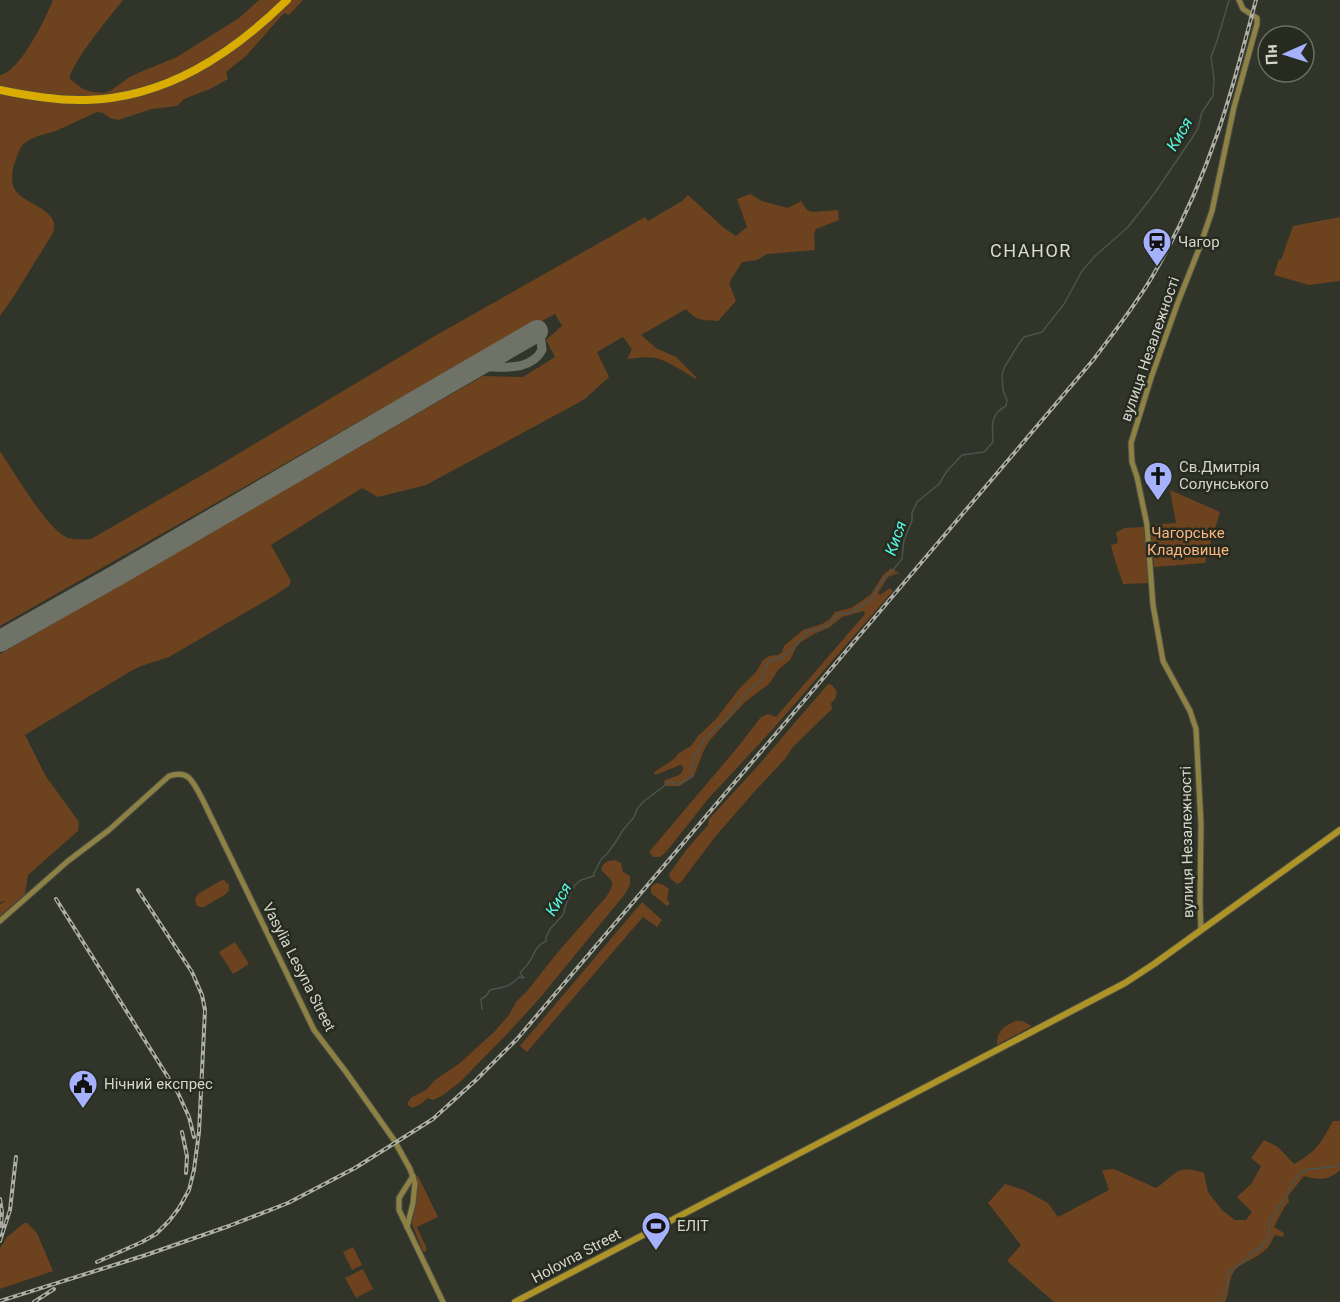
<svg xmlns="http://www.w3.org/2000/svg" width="1340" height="1302" viewBox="0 0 1340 1302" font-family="Roboto,sans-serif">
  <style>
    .green { fill: #6d421f }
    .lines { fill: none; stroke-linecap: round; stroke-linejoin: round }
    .stream { stroke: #49544f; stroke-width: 1.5 }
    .taxiway { stroke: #6f7267; stroke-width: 9 }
    .runway { stroke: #6f7267; stroke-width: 22 }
    .secondary-casing { stroke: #4d5046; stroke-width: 7 }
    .primary-casing { stroke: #4d5046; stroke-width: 8 }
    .highway-casing { stroke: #4d5046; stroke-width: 9 }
    .secondary { stroke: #8d8144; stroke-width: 5 }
    .primary { stroke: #ae9427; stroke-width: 6 }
    .highway { stroke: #dbac00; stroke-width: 8 }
    .rail-casing { stroke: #adafa6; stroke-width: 4 }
    .rail { stroke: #272a1e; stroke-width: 1.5; stroke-dasharray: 4.5; stroke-linecap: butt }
    .labels { text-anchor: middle; stroke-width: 5; stroke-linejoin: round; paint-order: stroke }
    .poi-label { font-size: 15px; fill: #d4d6ce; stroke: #272a1e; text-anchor: start }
    .street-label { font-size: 15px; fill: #d4d6ce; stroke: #272a1e }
    .park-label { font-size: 15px; fill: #fdb57f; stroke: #272a1e }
    .water-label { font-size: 16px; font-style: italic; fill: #57f8e3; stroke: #272a1e }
    .quarter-label { font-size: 18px; letter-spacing: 1.5px; fill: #d8dccd; stroke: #272a1e }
  </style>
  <rect width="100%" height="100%" fill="#313428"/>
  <g class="green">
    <path d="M 53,0 L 123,0 C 112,14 70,64 70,79 L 83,89 L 92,92 L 104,93 L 112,90 L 128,78 L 138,73 L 177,57 L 239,18 L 259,0 L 303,0 L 289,15 L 284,13 L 246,56 L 226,72 L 228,79 L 210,89 L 184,99 L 177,106 L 152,109 L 118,120 L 110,118 L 103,113 L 97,112 C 84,118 71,124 58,130 C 47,134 28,137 21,147 C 18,152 16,160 14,165 C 12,172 11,181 14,188 C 21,205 62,208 53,233 L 14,296 L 0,316 L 0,75 C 19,73 46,18 53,0 Z"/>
    <path d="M 750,194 L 762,201 L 788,208 L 801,201 L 807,210 L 813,212 L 838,210 L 839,220 L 816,229 L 814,234 L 815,250 L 767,254 L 757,260 L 742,262 L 729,283 L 736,301 L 718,321 C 703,320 696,321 686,309 L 641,335 L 656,348 L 676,357 L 696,377 L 696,379 C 684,372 670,362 656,358 C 647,356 636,358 627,359 L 632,349 L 623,337 L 597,352 L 609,377 L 586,398 L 576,404 L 426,485 L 378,497 L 362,488 L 271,545 L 291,581 L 289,586 L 272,597 L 169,657 L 141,666 L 131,671 L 25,735 L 45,775 L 79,822 L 78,831 L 28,875 L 25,894 L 0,916 L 0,904 L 6,901 L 0,902 L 0,654 L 483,376 L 523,377 L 555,357 L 546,340 L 562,326 L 555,314 L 538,323 L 535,320 L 444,373 L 0,626 L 0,451 C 12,469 49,532 68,538 C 75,540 84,539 91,539 L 216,467 L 440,333 L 645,217 L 648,221 L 682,201 L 688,195 L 724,228 L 736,236 L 747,227 L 737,199 Z"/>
    <polygon points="1340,217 1340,281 1309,285 1274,275 1279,259 1281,260 1293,226"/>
    <polygon points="1170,490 1220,512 1205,563 1154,567 1150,525 1176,523"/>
    <path d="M 1144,527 L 1148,583 L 1123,584 C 1119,571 1114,559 1111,545 L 1118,543 L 1116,532 L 1125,528 Z"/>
    <path d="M 891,568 L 899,573 L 888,577 L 878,593 L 880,595 L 890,588 L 893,591 L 772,730 L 709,798 L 666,852 L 660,857 L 653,857 L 649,852 L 737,748 L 761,717 L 768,714 L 776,717 L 865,614 L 864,611 L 842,617 L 830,627 L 814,634 L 801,642 L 797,646 L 790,660 L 779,669 L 769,684 L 745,702 L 709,741 L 703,752 L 694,776 L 680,786 L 665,786 L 664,781 C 671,776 684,778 683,766 L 680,765 L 655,775 L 654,772 L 667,764 L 675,758 L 679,753 L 691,746 L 698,736 L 716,719 L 739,689 L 756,672 L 763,660 L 769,656 L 778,655 L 782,652 L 784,646 L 803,630 L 822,624 L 830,619 L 835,612 L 851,608 L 863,600 L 871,594 L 883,575 Z"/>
    <polygon points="828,684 832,685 837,692 835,699 831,703 832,709 793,747 785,759 755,791 715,837 681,882 677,884 670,878 669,874 687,849 708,825 709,819 756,768"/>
    <path d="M 615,860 L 621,863 L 623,872 L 630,876 L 630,885 L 625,894 L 539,999 L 507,1034 L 460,1082 L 443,1095 L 433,1100 L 428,1098 L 421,1104 L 412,1108 L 408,1105 L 408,1102 L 412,1097 L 426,1090 L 435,1080 L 460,1063 L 495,1031 L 509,1015 L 516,1002 L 527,991 L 558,952 L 606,897 C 617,881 612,881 601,870 C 603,862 607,861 615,860 Z"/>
    <polygon points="224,880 229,885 229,890 226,894 204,907 200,907 196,905 195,899 198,894 220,881"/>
    <polygon points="656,883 662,884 669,889 667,899 670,904 667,906 651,893 651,887"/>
    <polygon points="642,902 662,920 657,927 643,917 527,1052 520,1046"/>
    <polygon points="235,942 249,964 233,974 219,952"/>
    <path d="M 1016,1021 L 1022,1021 L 1032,1026 L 997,1045 C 997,1030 1004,1026 1016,1021 Z"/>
    <path d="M 1333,1121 L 1340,1121 L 1340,1170 C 1329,1181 1318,1180 1304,1176 L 1288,1196 L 1289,1202 L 1285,1206 L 1274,1227 L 1284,1233 L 1283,1237 L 1275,1235 C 1271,1241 1270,1247 1264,1251 C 1255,1259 1243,1262 1235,1270 C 1228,1278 1230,1293 1225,1302 L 1054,1302 L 1007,1261 L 1021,1245 L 988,1203 L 1005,1184 L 1024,1190 L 1048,1203 L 1058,1217 L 1109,1190 L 1102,1170 L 1114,1169 L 1156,1188 C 1178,1173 1176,1164 1204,1173 L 1208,1192 L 1222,1210 L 1235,1220 L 1246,1220 L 1252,1212 L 1237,1197 L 1252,1183 L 1261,1166 L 1251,1158 L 1264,1140 L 1278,1147 L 1294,1164 C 1316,1152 1321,1143 1333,1121 Z"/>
    <polygon points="417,1176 418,1176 438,1217 417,1227 427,1249 425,1252 423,1251 412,1224 417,1197"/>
    <polygon points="24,1223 27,1223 37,1233 53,1271 0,1289 0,1248 7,1237"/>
    <polygon points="353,1247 362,1265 352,1270 343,1252"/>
    <polygon points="363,1269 373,1289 356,1298 345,1278"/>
  </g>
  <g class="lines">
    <g class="stream">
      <path d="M 482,1009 L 481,999 L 486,996 L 490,990 C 503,987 509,988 519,977 L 524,978 L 520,973 C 522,970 525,968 527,965 C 536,955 532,948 546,941 L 546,937 L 550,929 L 563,915 L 567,901 L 575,885 L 581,880 L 594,876 L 594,873 L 602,858 L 607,854 L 615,843 L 623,830 L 634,817 L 637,809 L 643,802 L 668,783 L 671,781 L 677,785 L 692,777 L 692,767 L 694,757 L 698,752 L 704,739 L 726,720 L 745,694 L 761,680 L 768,662 L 786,655 L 809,631 L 820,629 L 827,626 L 839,614 L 852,612 L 872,599 L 881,583 L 887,575 L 893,570 L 902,559 L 904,540 L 912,521 L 912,513 L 917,502 L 939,484 L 947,471 L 962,455 L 984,452 L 993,442 C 992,426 990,414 1006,406 L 1007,400 L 1003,390 L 1002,375 L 1004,368 L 1018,345 L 1024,337 L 1042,332 L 1064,304 L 1082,271 L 1095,256 L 1128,227 L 1154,194 L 1192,138 L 1198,128 L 1202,112 L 1213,96 L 1214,79 L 1211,57 L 1217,41 L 1229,0"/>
      <path d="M 1220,1302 L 1227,1286 L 1228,1273 C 1234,1267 1239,1265 1245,1260 C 1249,1257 1251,1253 1256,1250 L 1258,1250 L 1268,1238 L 1270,1223 L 1293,1182 L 1301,1173 L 1309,1169 L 1334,1167 L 1340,1163"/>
    </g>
    <path class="taxiway" d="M 477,367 C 499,366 530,373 542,350 L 541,341 L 535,333"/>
    <polyline class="runway" points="0,641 119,574 537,331"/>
    <g class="secondary-casing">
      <g id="secondary">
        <path d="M 0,921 L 68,861 L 109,830 L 169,776 C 175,774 182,773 188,777 C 197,784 208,812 214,823 L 314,1030 L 346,1072 L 394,1140 L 410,1169 L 415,1183 L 414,1192 L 413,1203 L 407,1227"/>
        <polyline points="1201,930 1200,903 1201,824 1196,729 1190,711 1163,661 1153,605 1147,525 1137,477 1132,462 1131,443 1151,378 1178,302 1199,249 1212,211 1234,107 1257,24 1257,18 1243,9 1239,0"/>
        <polyline points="413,1176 399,1198 399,1210 443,1302"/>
      </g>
    </g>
    <g class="primary-casing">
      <polyline id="primary" points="515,1302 1125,983 1154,964 1340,830"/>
    </g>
    <g class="highway-casing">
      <path id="highway" d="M 0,90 C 28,96 58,101 86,100 C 166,98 232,54 287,0"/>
    </g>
    <use href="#secondary" class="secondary"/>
    <use href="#primary" class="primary"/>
    <use href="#highway" class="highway"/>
    <g class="rail-casing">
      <g id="rail">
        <polyline points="56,899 178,1093 189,1117 194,1137"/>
        <polyline points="182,1132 187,1156 186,1173"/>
        <polyline points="0,1199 2,1212 1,1226"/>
        <polyline points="0,1241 10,1210 16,1157"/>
        <polyline points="97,1262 142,1242 156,1234 169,1221 179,1208 189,1190 194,1170 199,1132 205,1010 202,995 192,972 138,890"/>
        <path d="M 0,1301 L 146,1255 L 229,1226 L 288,1203 L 355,1168 L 433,1119 L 476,1080 L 517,1039 L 1094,359 C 1114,332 1135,306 1152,277 C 1179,231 1201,182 1218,132 C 1233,89 1244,44 1256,0"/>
        <polyline points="34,1302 54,1289"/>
      </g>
    </g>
    <use href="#rail" class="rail"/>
  </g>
  <defs>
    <g id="station-pin" transform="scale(1.5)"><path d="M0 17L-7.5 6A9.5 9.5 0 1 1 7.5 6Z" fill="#a5b1fc" stroke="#272a1e"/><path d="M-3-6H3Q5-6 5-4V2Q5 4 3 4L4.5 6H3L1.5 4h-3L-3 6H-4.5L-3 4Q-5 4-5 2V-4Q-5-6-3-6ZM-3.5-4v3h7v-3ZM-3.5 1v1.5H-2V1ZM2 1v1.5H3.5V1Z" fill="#111"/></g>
    <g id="church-pin" transform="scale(1.5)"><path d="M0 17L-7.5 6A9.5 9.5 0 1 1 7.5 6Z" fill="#a5b1fc" stroke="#272a1e"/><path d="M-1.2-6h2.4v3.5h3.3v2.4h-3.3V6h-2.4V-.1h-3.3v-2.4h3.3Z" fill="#111"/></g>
    <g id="civic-pin" transform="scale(1.5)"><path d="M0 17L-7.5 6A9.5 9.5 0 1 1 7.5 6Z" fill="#a5b1fc" stroke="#272a1e"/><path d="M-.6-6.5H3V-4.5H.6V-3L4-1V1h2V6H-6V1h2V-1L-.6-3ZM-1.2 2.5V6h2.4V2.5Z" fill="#111"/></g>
    <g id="stadium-pin" transform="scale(1.5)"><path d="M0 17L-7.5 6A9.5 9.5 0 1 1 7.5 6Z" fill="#a5b1fc" stroke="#272a1e"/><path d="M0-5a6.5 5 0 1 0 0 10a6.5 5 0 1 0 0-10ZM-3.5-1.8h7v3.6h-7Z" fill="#111"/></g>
  </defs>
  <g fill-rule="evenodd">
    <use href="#station-pin" x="1157" y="242"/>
    <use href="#church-pin" x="1158" y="476"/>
    <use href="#civic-pin" x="83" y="1084"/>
    <use href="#stadium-pin" x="656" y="1226"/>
  </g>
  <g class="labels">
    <g class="poi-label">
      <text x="1178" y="247">Чагор</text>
      <text x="1179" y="472">Св.Дмитрія<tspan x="1179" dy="17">Солунського</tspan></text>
      <text x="104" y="1089">Нічний експрес</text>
      <text x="677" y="1231">ЕЛІТ</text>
    </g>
    <g class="street-label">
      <text transform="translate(1150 349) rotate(-71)" y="5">вулиця Незалежності</text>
      <text transform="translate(1187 842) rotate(-91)" y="5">вулиця Незалежності</text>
      <text transform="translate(299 967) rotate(63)" y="5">Vasylia Lesyna Street</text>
      <text transform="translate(576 1256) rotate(-28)" y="5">Holovna Street</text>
    </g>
    <g class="park-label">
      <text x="1188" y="538">Чагорське<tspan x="1188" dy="17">Кладовище</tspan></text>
    </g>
    <g class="water-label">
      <text transform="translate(1179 134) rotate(-60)" y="6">Кися</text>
      <text transform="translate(895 538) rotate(-71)" y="6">Кися</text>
      <text transform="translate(558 899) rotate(-59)" y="6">Кися</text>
    </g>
    <g class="quarter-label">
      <text x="1031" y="257">CHAHOR</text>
    </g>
  </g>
  <g transform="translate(1286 54) rotate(267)"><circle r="28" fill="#272a1e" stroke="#6c6f64" stroke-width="1.5"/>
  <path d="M0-4.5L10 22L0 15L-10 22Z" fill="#a5b1fc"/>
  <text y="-9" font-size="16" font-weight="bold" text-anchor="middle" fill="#d4d6ce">Пн</text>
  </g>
</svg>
